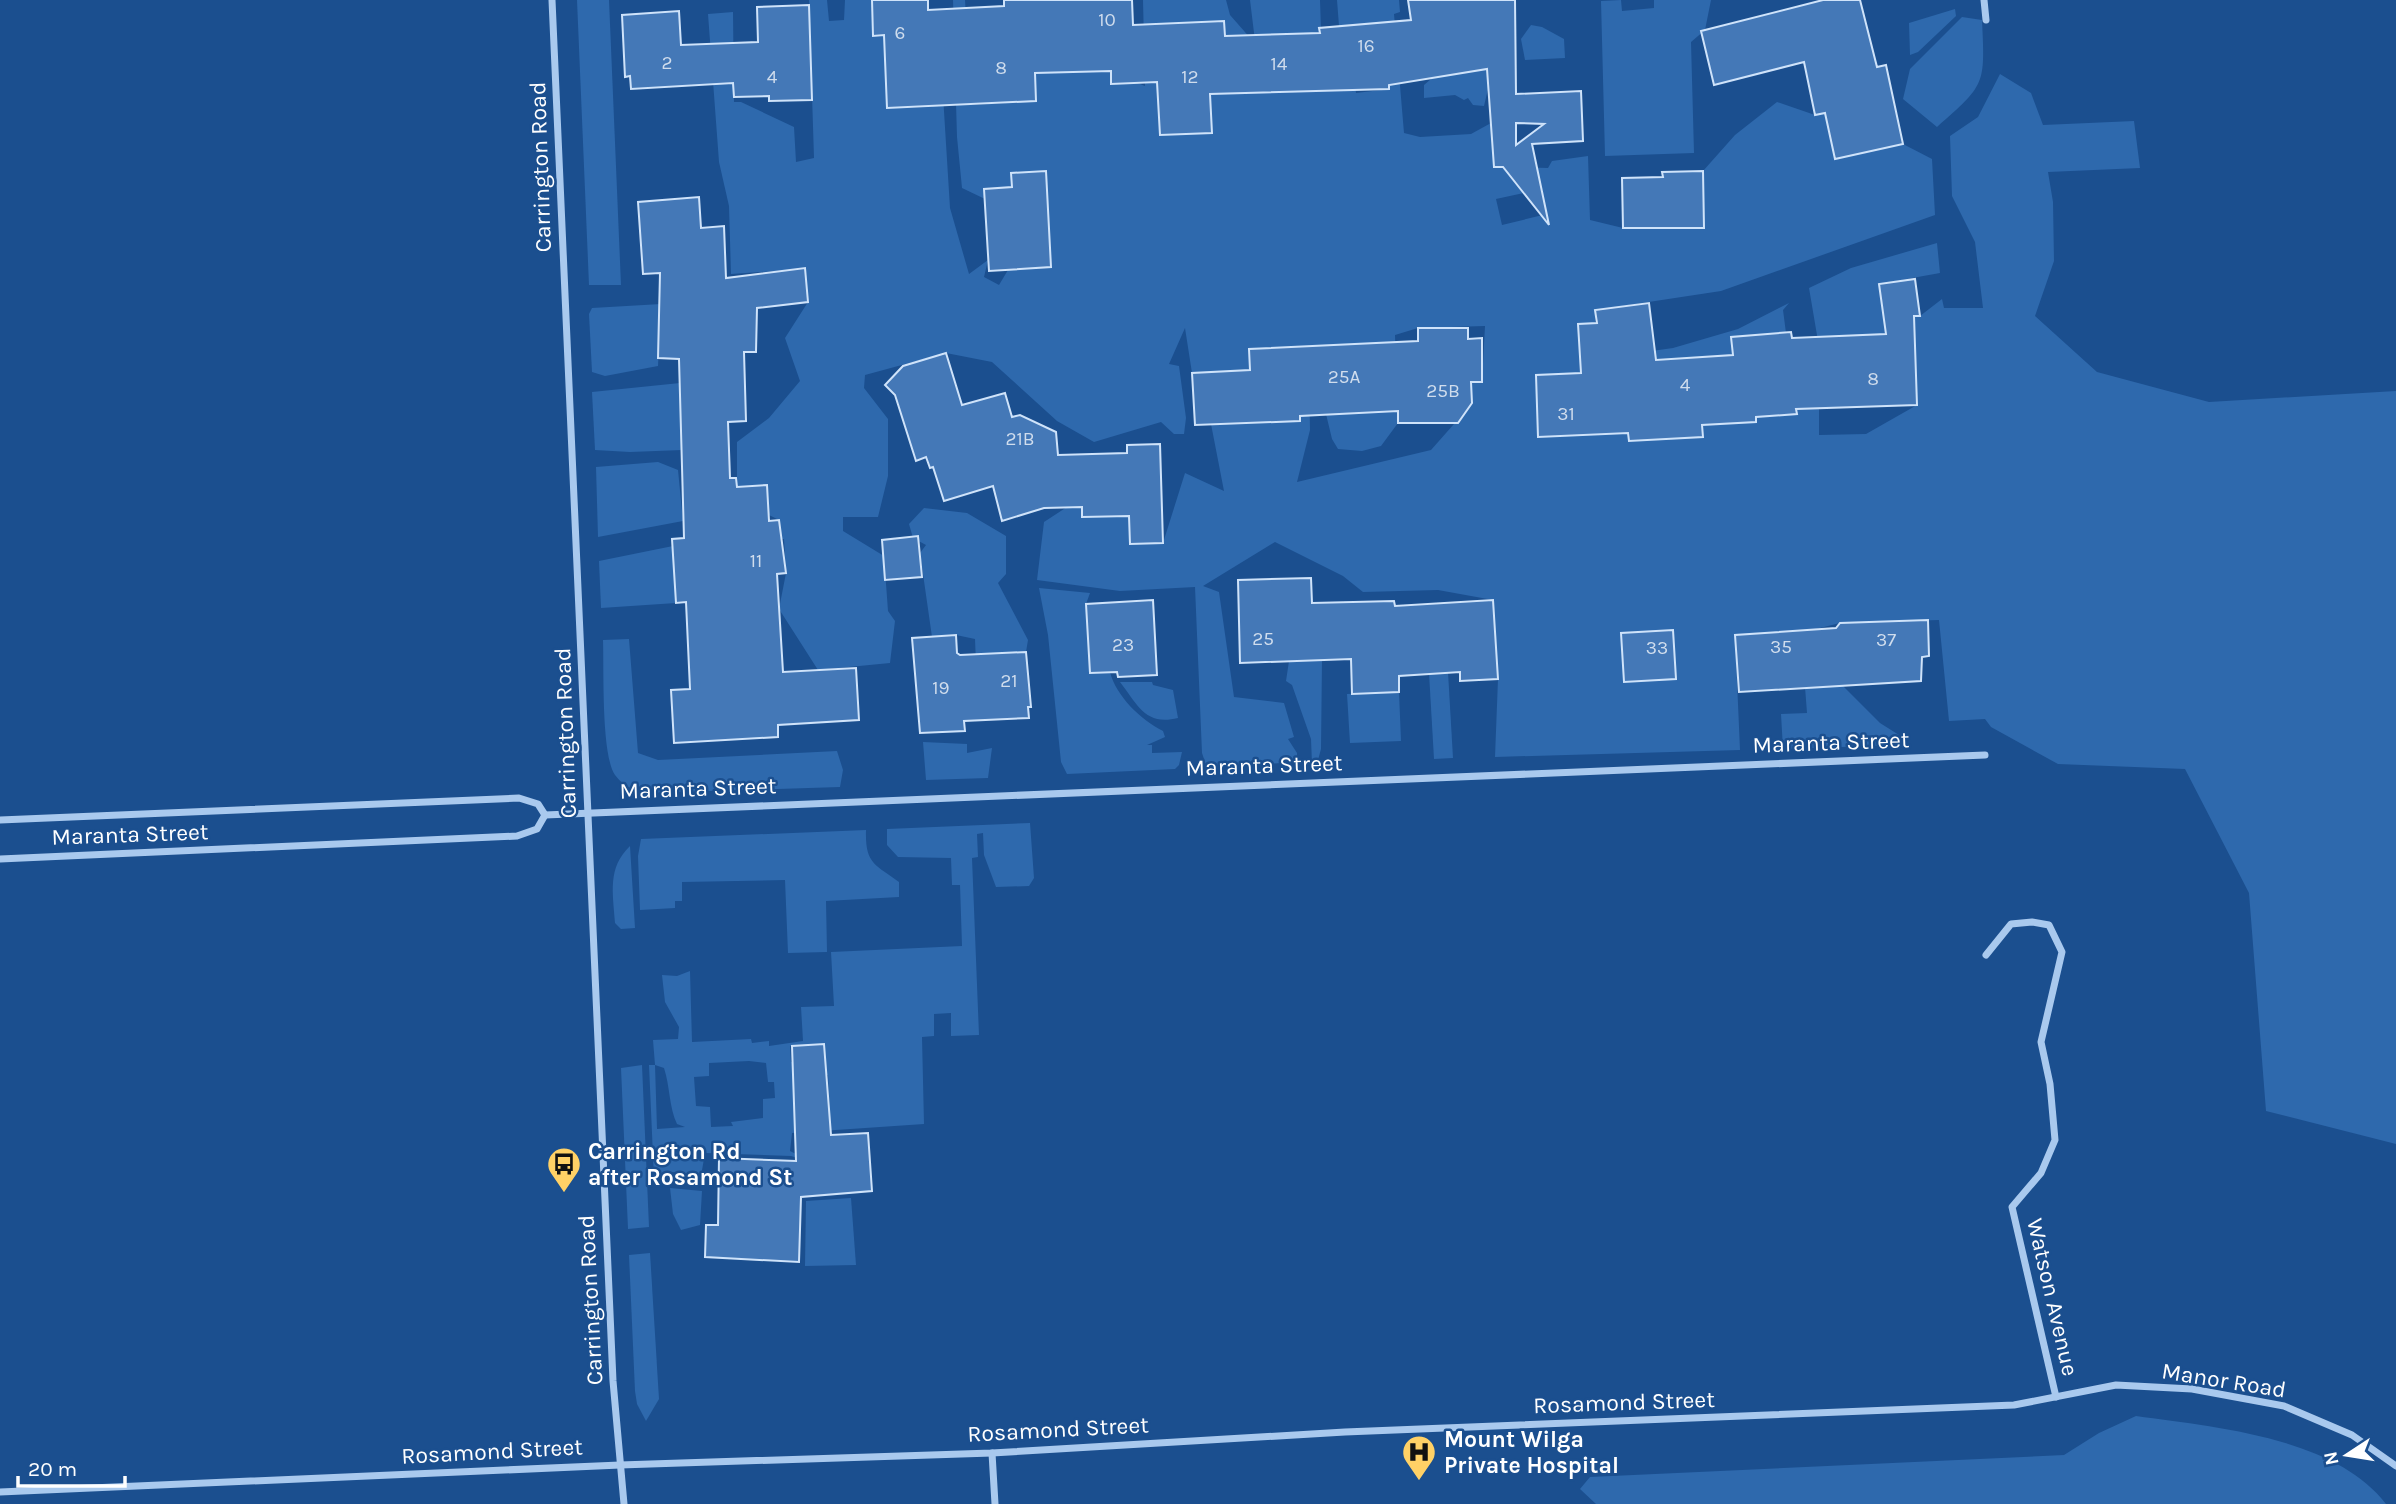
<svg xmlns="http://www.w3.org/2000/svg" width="2396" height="1504" viewBox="0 0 2396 1504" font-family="Karla,sans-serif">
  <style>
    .green { fill: #2e69ad; fill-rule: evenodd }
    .building { fill: #4478b7; stroke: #cfe3fa; stroke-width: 2; fill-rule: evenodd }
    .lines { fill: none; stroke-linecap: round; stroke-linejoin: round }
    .minor { stroke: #a9c9ee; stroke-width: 7 }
    .labels { text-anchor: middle; stroke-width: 5; stroke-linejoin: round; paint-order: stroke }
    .number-label { font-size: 19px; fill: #d0dded }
    .street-label { font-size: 23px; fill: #fff; stroke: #1b4f8f }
    .poi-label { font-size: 23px; font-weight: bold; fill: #fff; stroke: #1b4f8f; text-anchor: start }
  </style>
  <rect width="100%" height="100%" fill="#1b4f8f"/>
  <g class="green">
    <polygon points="577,0 609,0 621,285 589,285"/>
    <path d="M 809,0 L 827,0 L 829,21 L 844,20 L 845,0 L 875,0 L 872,1 L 873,35 L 884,35 L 887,108 L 932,107 L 942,79 L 950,208 L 969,274 L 988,260 L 984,277 L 999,285 L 1008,270 L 1051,267 L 1046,172 L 1012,173 L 1012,187 L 985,189 L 985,199 L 962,188 L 957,137 L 953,0 L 965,0 L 972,105 L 1036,101 L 1033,53 L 1043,52 L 1048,42 L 1067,40 L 1068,72 L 1111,71 L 1111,83 L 1135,82 L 1145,86 L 1143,0 L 1226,0 L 1230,15 L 1252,40 L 1255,92 L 1308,90 L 1305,34 L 1264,35 L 1264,40 L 1255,41 L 1250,0 L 1320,0 L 1322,59 L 1338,58 L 1344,87 L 1355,86 L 1356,93 L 1389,89 L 1383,30 L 1367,31 L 1367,24 L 1339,26 L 1337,0 L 1399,0 L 1400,12 L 1394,14 L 1404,133 L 1420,137 L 1471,134 L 1491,123 L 1510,123 L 1512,145 L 1497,159 L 1510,175 L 1519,167 L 1548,168 L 1552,161 L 1588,156 L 1590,220 L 1623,228 L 1704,228 L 1703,171 L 1735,135 L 1777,102 L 1815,115 L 1825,113 L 1835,159 L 1903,144 L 1932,159 L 1935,215 L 1721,291 L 1596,310 L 1595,323 L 1578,324 L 1579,339 L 1596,339 L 1602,358 L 1673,348 L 1738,329 L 1789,303 L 1783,310 L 1786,333 L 1731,337 L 1736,399 L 1722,400 L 1723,419 L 1756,422 L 1756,417 L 1796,414 L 1793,366 L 1819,364 L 1819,435 L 1866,434 L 1917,405 L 1915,343 L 1896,343 L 1895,334 L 1833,336 L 1833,347 L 1819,347 L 1809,288 L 1851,268 L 1937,243 L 1940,273 L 1879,284 L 1884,320 L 1920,316 L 1942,299 L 1944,308 L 1983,308 L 1975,242 L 1952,196 L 1950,136 L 1978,117 L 2000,74 L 2031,93 L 2043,125 L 2134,121 L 2140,168 L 2048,172 L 2053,202 L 2054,261 L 2035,316 L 2097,372 L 2209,402 L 2396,391 L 2396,1144 L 2266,1111 L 2249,893 L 2185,769 L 2058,764 L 1991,727 L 1985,719 L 1949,721 L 1939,620 L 1840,623 L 1816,629 L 1735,635 L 1740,750 L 1495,757 L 1498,679 L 1493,600 L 1438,590 L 1363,592 L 1343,576 L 1275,542 L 1203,586 L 1219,592 L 1234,697 L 1284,703 L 1294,737 L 1288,739 L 1297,753 L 1297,762 L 1207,768 L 1202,753 L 1195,587 L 1120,591 L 1037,580 L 1044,522 L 1067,507 L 1082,507 L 1082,517 L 1129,516 L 1131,544 L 1163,543 L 1185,473 L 1224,491 L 1211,424 L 1300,421 L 1298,374 L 1309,374 L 1310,430 L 1297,482 L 1431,450 L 1469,407 L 1471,382 L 1482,382 L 1485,326 L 1418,328 L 1395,335 L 1398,423 L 1381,446 L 1362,451 L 1338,449 L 1332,439 L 1326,414 L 1371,412 L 1371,407 L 1383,406 L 1382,380 L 1371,380 L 1369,343 L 1249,349 L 1250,370 L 1192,373 L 1185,328 L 1169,364 L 1179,366 L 1186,418 L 1184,434 L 1174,434 L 1161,422 L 1094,442 L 1057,421 L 992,362 L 946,353 L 865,375 L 864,388 L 888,419 L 888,476 L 878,517 L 843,517 L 843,531 L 884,556 L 888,611 L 895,621 L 890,663 L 818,670 L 779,609 L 786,573 L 784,539 L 779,539 L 779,520 L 769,515 L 767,485 L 737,487 L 737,442 L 769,418 L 800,381 L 785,338 L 808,302 L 805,269 L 731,274 L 729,206 L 719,162 L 708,14 L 733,12 L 734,102 L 741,102 L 794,127 L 796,162 L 814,158 ZM 1224,21 L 1226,70 L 1209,71 L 1212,133 L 1160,135 L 1155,24 ZM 1542,189 L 1547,214 L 1502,225 L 1496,199 ZM 1698,358 L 1703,437 L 1629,441 L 1626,395 L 1638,394 L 1637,361 ZM 1588,373 L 1591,434 L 1538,437 L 1536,375 ZM 1672,630 L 1676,679 L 1624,682 L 1621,633 Z"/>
    <polygon points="1621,0 1622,11 1654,8 1654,0 1711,0 1705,30 1691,42 1694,153 1605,156 1601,1"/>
    <polygon points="1955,9 1956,16 1918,52 1910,55 1909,23"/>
    <path d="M 1962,17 L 1982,20 C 1985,85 1986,84 1937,127 L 1903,99 L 1910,69 Z"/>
    <polygon points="1531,25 1542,27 1564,39 1565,58 1525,60 1521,39"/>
    <polygon points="1484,34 1488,89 1484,106 1473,105 1468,98 1464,100 1455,95 1424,98 1424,85"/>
    <polygon points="661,304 658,366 605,376 592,372 589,314 592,308"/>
    <polygon points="680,383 682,450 630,452 595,450 592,392"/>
    <polygon points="658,462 678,470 683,521 598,537 596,467"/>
    <polygon points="924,508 967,513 1006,536 1006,574 998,583 1028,640 1026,652 1000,654 976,664 975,639 956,635 932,637 920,553 926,545 913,538 909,524"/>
    <polygon points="673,546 676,603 601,608 599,561"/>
    <path d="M 1039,588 L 1090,593 L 1086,604 L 1090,673 L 1110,672 C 1116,696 1141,720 1163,731 L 1165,737 L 1147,745 L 1152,745 L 1152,753 L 1182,752 L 1179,765 L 1175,769 L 1067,774 L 1061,762 L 1048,635 Z"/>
    <path d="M 629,639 L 638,753 L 658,760 L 837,751 L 843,770 L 840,787 L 647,793 C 634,791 623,786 615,775 C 601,755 604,668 603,640 Z"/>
    <polygon points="1322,660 1321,749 1318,760 1312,764 1311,739 1292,685 1286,681 1289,661"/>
    <polygon points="1448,672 1453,758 1434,759 1429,673"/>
    <path d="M 1120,682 L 1152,682 L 1153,685 L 1173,690 L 1178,718 C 1145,726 1138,705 1120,682 Z"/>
    <polygon points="1842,685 1880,723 1899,735 1900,745 1783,749 1781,714 1807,713 1805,687"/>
    <polygon points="1399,692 1401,741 1350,743 1347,694"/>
    <polygon points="923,742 967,744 967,753 992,748 988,778 926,780"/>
    <path d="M 1030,823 L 1034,878 L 1029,886 L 996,887 L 984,855 L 983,833 L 977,834 L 978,857 L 972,858 L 979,1035 L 951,1036 L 951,1013 L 934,1014 L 934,1036 L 922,1037 L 924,1124 L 792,1133 L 790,1151 L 814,1163 L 791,1156 L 705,1153 L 701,1176 L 665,1171 L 663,1177 L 654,1179 L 649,1065 L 655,1065 L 653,1040 L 678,1039 L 679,1027 L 665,1002 L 662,975 L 677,976 L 690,971 L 692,1042 L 751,1039 L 752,1043 L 769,1041 L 769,1046 L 803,1041 L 801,1007 L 834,1006 L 831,952 L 962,946 L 960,885 L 952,885 L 951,858 L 898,857 L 887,845 L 887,829 ZM 824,1045 L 826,1061 L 791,1062 L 790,1046 ZM 749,1061 L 766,1063 L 768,1082 L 774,1082 L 775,1098 L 763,1099 L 763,1118 L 731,1122 L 733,1126 L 711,1127 L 710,1107 L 696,1106 L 694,1077 L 709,1076 L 709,1063 ZM 655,1065 L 664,1068 C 670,1086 669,1108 677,1124 L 685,1127 L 657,1129 ZM 828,1075 L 830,1113 L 795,1114 L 793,1076 Z"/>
    <path d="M 866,830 C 865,864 875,864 899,882 L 899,897 L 826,901 L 827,952 L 788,953 L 785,880 L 682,882 L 682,901 L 675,901 L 675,908 L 640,910 L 638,856 L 641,839 Z"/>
    <path d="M 630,846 L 635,928 L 621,929 L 615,923 C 613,893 607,868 630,846 Z"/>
    <polygon points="642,1065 649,1227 628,1229 621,1068"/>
    <polygon points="670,1188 702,1191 700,1225 681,1230 673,1214"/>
    <polygon points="851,1198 856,1265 805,1266 806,1201"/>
    <polygon points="650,1253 659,1399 646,1421 637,1404 635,1391 629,1255"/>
    <path d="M 2136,1416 C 2214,1427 2335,1437 2386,1504 L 1596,1504 L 1580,1489 L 1590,1477 L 2064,1455 L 2099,1433 Z"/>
  </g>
  <g class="building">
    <path d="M 872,0 L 928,0 L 928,10 L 1004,6 L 1004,0 L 1132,0 L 1133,25 L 1224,21 L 1225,36 L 1320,33 L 1319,28 L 1411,20 L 1408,0 L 1515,0 L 1516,94 L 1581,91 L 1583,141 L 1532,144 L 1549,225 L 1503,167 L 1494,167 L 1487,69 L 1389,85 L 1389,89 L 1210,94 L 1212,133 L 1160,135 L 1157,82 L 1111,84 L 1111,71 L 1035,73 L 1036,101 L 887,108 L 884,35 L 873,36 ZM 1516,123 L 1544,124 L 1516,145 Z"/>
    <polygon points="1823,0 1860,0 1877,67 1886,65 1903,144 1835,159 1825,113 1815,115 1804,62 1714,85 1701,31"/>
    <polygon points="809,5 812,100 769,101 769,96 734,97 733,83 631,89 630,76 625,77 622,15 679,11 681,45 758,42 757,7"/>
    <polygon points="1046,171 1051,267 989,271 984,189 1012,187 1011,173"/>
    <polygon points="1703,171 1704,228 1623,228 1622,178 1663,177 1662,172"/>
    <polygon points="699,197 701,228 724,226 726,278 805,268 808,302 757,308 756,352 744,352 746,421 728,422 730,478 736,478 737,487 767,485 769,521 779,520 786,573 777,574 783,672 856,668 859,720 778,725 778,737 674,743 671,690 690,689 686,602 676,603 672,539 684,538 679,359 658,358 660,273 643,274 638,202"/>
    <polygon points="1915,279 1920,316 1914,316 1917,405 1796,409 1797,414 1756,417 1756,422 1702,425 1703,437 1629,441 1628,433 1538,437 1536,375 1581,373 1578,324 1597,323 1595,310 1649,303 1656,360 1733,355 1731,337 1791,332 1792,338 1886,334 1879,284"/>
    <polygon points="1418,328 1468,328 1468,339 1482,338 1482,382 1471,382 1472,403 1458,423 1398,423 1398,411 1300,416 1300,421 1195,425 1192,373 1250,370 1249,349 1418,341"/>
    <polygon points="946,353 962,405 1005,393 1012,417 1020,415 1056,432 1058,455 1127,453 1127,445 1160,444 1163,543 1130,544 1129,516 1082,517 1082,507 1044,508 1002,521 993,486 944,501 933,467 930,468 926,457 916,461 895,395 885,385 903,366"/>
    <polygon points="918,536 922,577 885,580 882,540"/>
    <polygon points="1311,578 1312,603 1394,601 1395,606 1493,600 1498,679 1460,681 1460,672 1399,676 1399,692 1352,694 1351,659 1240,663 1238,580"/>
    <polygon points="1153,600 1157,675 1118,677 1117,672 1090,673 1086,604"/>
    <polygon points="1928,620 1929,656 1922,657 1921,681 1739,692 1735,635 1836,628 1840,623"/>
    <polygon points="1673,630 1676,679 1624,682 1621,633"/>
    <polygon points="956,635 957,653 960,655 1026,652 1031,707 1028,707 1029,718 964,721 965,731 920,733 912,638"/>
    <polygon points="824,1044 831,1135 868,1133 872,1191 801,1197 799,1262 705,1257 706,1225 718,1225 719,1158 796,1161 792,1046"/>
  </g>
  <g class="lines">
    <g class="minor">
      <polyline points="552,0 613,1381 624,1504"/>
      <polyline points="1984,0 1986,20"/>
      <polyline points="545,815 1985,755"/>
      <polyline points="0,820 519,798 538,804 545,815"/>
      <polyline points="0,859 517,836 537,829 545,815"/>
      <polyline points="1986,955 2011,924 2032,922 2049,925 2062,952 2041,1042 2050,1084 2055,1140 2041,1173 2012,1207 2056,1397"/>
      <polyline points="992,1453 995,1504"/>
      <polyline points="0,1492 620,1465 992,1453 1345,1432 2014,1405 2116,1385 2192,1389 2284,1406 2352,1435 2396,1466"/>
    </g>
  </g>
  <defs>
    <g id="bus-pin" transform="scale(1.75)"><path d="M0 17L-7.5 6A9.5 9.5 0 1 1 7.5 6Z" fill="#ffd166" stroke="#1b4f8f"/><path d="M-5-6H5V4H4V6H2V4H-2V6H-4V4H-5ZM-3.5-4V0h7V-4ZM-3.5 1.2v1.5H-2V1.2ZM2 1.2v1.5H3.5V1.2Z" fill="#111"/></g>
    <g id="hospital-pin" transform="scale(1.75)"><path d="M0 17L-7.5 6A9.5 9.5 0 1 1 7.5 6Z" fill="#ffd166" stroke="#1b4f8f"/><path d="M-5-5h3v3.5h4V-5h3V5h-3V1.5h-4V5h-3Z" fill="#111"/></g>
  </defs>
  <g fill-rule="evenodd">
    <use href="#bus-pin" x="564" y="1164"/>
    <use href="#hospital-pin" x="1419" y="1452"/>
  </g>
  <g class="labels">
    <g class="number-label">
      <text x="1107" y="26">10</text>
      <text x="900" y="39">6</text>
      <text x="1366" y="52">16</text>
      <text x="667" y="69">2</text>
      <text x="1279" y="70">14</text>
      <text x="1001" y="74">8</text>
      <text x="772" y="83">4</text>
      <text x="1190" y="83">12</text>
      <text x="1344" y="383">25A</text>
      <text x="1873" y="385">8</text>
      <text x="1685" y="391">4</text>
      <text x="1443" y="397">25B</text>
      <text x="1566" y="420">31</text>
      <text x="1020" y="445">21B</text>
      <text x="756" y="567">11</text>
      <text x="1263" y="645">25</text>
      <text x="1886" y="646">37</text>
      <text x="1123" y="651">23</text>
      <text x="1781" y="653">35</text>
      <text x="1657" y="654">33</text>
      <text x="1009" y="687">21</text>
      <text x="941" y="694">19</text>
    </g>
    <g class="street-label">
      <text transform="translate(540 167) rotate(-92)" y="8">Carrington Road</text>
      <text transform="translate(565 733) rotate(-92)" y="8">Carrington Road</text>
      <text transform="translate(1831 742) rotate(-2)" y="8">Maranta Street</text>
      <text transform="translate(1264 765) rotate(-2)" y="8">Maranta Street</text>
      <text transform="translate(698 788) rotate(-2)" y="8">Maranta Street</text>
      <text transform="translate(130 834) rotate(-2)" y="8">Maranta Street</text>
      <text transform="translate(2053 1297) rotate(77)" y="8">Watson Avenue</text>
      <text transform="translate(590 1300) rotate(-93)" y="8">Carrington Road</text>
      <text transform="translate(2224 1380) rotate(9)" y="8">Manor Road</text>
      <text transform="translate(1624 1402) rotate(-2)" y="8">Rosamond Street</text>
      <text transform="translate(1058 1429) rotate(-3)" y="8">Rosamond Street</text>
      <text transform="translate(492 1451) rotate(-3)" y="8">Rosamond Street</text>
    </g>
    <g class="poi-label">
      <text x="588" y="1159">Carrington Rd<tspan x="588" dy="26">after Rosamond St</tspan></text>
      <text x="1444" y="1447">Mount Wilga<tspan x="1444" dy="26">Private Hospital</tspan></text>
    </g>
  </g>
  <g transform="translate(2347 1455) rotate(258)" stroke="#1b4f8f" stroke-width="5" paint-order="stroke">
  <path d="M0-5L12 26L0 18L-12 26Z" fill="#ffffff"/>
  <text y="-10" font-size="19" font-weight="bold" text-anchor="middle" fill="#ffffff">N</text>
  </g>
  <path d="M18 1476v10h107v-10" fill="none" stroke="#ffffff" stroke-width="3.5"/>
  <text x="28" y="1476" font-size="21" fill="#ffffff" stroke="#1b4f8f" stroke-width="5" paint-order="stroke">20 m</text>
</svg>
